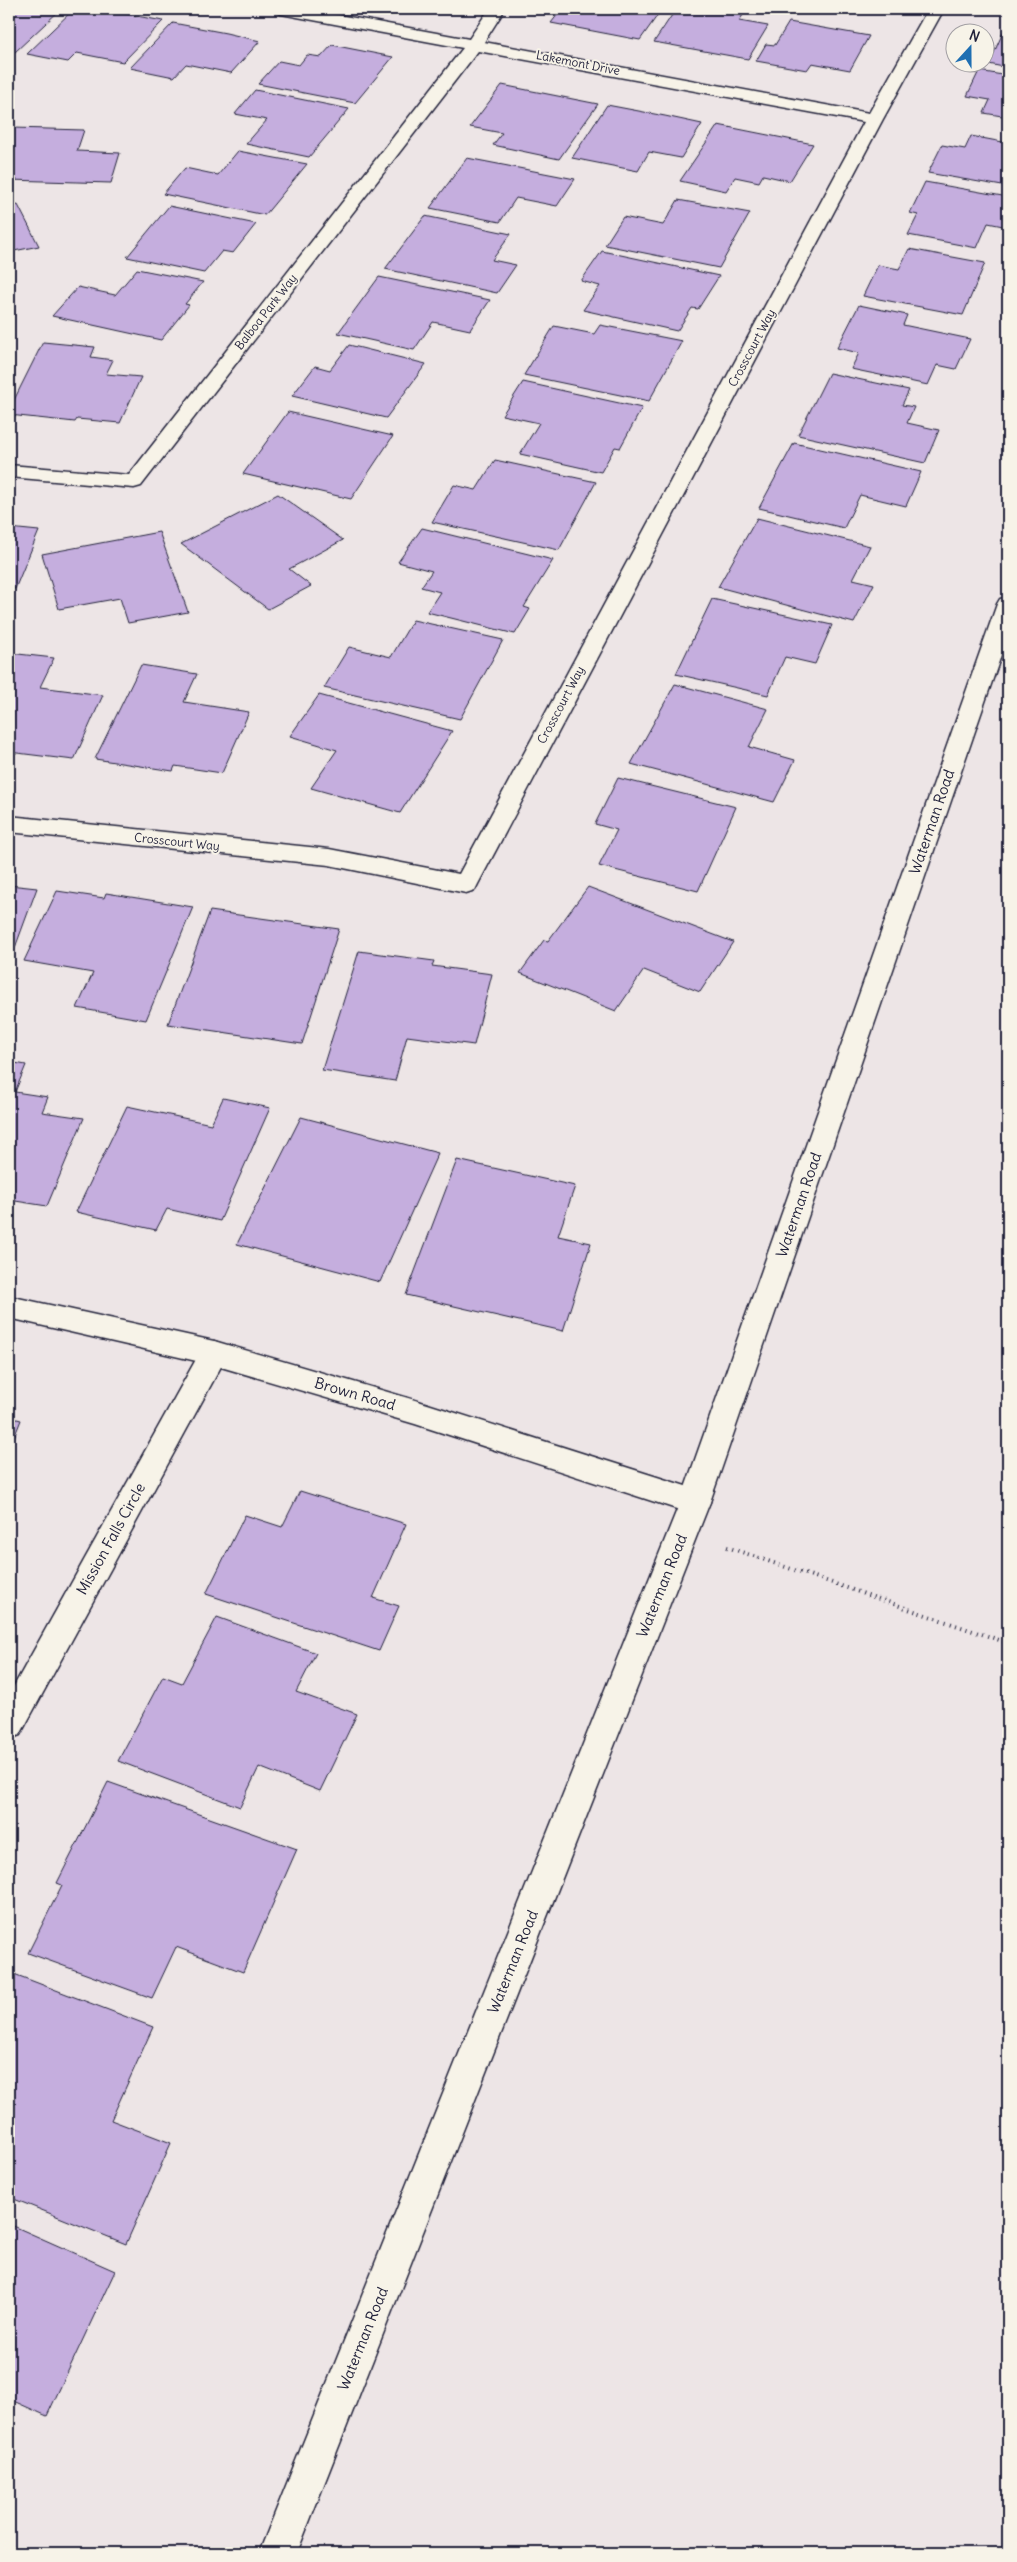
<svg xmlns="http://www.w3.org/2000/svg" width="1017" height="2562" viewBox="0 0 1017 2562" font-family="Delius,sans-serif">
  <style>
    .building { fill: #c5aede; stroke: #22223b }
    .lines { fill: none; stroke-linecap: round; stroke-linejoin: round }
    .minor-casing { stroke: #22223b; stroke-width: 3 }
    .tertiary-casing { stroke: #22223b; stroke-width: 3 }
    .secondary-casing { stroke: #22223b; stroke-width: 3 }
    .path { stroke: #22223b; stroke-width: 4; stroke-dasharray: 1 4.5; stroke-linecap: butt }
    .minor { fill: #f7f3e8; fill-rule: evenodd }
    .tertiary { fill: #f7f3e8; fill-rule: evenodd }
    .secondary { fill: #f7f3e8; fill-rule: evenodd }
    .labels { text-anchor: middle; stroke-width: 4; stroke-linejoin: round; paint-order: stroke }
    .far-street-label { font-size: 12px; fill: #22223b; stroke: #f7f3e8 }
    .street-label { font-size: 15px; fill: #22223b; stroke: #f7f3e8 }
  </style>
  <rect width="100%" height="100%" fill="#ede5e6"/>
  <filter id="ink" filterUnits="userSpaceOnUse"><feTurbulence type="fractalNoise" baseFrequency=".02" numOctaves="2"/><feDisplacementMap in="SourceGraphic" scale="10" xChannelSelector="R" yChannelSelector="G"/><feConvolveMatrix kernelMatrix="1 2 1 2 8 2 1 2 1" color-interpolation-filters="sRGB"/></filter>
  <g filter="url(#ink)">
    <g class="building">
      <polygon points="9,9 61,9 15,52 9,51"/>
      <polygon points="74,9 100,9 163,21 123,62 77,53 68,62 27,54"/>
      <polygon points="562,9 662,9 640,40 551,23"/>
      <polygon points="676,9 724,9 722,11 743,15 739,21 768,26 748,59 654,42"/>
      <polygon points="1008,21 1008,68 989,64"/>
      <polygon points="789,22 869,36 850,70 812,63 807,70 756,61 766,44 775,45"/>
      <polygon points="173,23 226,33 260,41 231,73 186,64 174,77 130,68"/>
      <polygon points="332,45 393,57 355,103 258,84 279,61 299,65 307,55 321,57"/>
      <polygon points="979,71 1008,76 1008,117 984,113 990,100 967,96"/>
      <polygon points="502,85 598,104 559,159 493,145 502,133 470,127"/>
      <polygon points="255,90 349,109 309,157 246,144 267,120 235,114"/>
      <polygon points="607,105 665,116 702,124 681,158 649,152 638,171 572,158"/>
      <polygon points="718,125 813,144 790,181 763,175 759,182 735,177 726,191 680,181"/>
      <polygon points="13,128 84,130 77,151 120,153 111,183 9,180 9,140"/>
      <polygon points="971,136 1008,143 1008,187 928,173 942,145 965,149"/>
      <polygon points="238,151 307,164 265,215 163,194 185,168 218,175"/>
      <polygon points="467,158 575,179 557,206 516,198 500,222 430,208"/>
      <polygon points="925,182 1008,197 1008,227 988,223 977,248 908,235 918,215 910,213"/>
      <polygon points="678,200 750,213 719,268 605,245 623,217 663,225"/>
      <polygon points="18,205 39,246 9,252 9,207"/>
      <polygon points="169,206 256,224 233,253 222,251 204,273 127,257"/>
      <polygon points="425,216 511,234 492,260 516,265 497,293 385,269"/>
      <polygon points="909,249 985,263 963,315 863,296 878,265 899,269"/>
      <polygon points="602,251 719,276 698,309 692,308 677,331 583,310 600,286 581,281"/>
      <polygon points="137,269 203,282 185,304 189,305 161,340 52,316 78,287 115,295"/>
      <polygon points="379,277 490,300 470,330 433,322 414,350 338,333"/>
      <polygon points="859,305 907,315 903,325 970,339 956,369 937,365 928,385 851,369 859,353 837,348"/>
      <polygon points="600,325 682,341 649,401 524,375 554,326 594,334"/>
      <polygon points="43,342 95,347 91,357 113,360 106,374 141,377 120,423 77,419 75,422 9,415 9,410"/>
      <polygon points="349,345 426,364 386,418 292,396 315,366 330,370"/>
      <polygon points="829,373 909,390 902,405 914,407 907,423 939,430 925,463 798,435"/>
      <polygon points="523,382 642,408 620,448 615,447 601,472 520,454 539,423 502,415"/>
      <polygon points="288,412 393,436 351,499 243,474"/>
      <polygon points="794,443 921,472 906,506 860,495 844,528 759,508"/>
      <polygon points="495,460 596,482 559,550 432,522 454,485 476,490"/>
      <polygon points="278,494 343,540 289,569 311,586 268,609 181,544"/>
      <polygon points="757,518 870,546 853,579 874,584 854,623 718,587"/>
      <polygon points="9,528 39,531 15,589 9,588"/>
      <polygon points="422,528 553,560 524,607 530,609 515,634 427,612 440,592 421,587 432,571 398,562"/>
      <polygon points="159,532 188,612 128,623 120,598 59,609 42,554"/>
      <polygon points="712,599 832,625 815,664 785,657 768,695 676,674"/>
      <polygon points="413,620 503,640 460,719 324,688 349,647 391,657"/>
      <polygon points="9,653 54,658 40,687 103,695 74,760 9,752"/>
      <polygon points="141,665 197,674 184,702 249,712 222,773 175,766 173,771 95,759"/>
      <polygon points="675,684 768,709 749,747 795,760 774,802 631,764"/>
      <polygon points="319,695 452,731 400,813 311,788 337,750 290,736"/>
      <polygon points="618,778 736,807 698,891 599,866 617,830 595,824"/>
      <polygon points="9,885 37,888 9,964"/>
      <polygon points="588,887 733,942 700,992 644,970 616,1011 520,973 544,940 548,941"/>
      <polygon points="57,891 104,898 106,893 193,907 146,1020 77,1008 93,973 24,961"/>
      <polygon points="210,911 339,929 302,1044 168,1024"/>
      <polygon points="359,951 434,961 432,966 492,974 474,1045 407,1036 395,1081 322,1070"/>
      <polygon points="9,1062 26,1065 15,1092 48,1097 42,1112 84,1118 47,1206 9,1200"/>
      <polygon points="223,1098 270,1108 220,1221 167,1209 156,1230 76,1212 127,1106 211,1124"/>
      <polygon points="301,1117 438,1153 380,1282 237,1244"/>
      <polygon points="457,1160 575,1186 558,1236 591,1243 563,1331 406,1295"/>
      <polygon points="9,1417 21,1420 9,1450"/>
      <polygon points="300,1491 406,1524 373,1598 399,1606 379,1651 206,1594 245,1515 282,1527"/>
      <polygon points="217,1617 316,1653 296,1692 357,1714 320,1791 259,1767 240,1807 118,1761 163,1676 182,1683"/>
      <polygon points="108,1782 297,1849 243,1972 176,1947 152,1998 28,1953 62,1885 57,1883"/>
      <polygon points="14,1974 153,2027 111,2120 171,2143 126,2244 9,2197 9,1985"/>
      <polygon points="9,2224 115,2271 47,2416 9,2399"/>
    </g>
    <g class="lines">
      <g class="minor-casing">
        <g id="minor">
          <polygon points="273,9 306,9 469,39 489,9 505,9 484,42 869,113 928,9 944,9 883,119 478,884 475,890 466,893 329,865 9,832 9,816 329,849 459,874 864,122 478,51 141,486 134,488 9,477 9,465 129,475 463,48 281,14"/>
          <polygon points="214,1341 224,1345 228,1353 224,1361 20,1735 9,1739 9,1695 204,1345"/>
        </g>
      </g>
      <g class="tertiary-casing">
        <polygon id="tertiary" points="9,1296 214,1341 415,1400 695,1489 705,1493 710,1502 705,1511 695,1515 415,1424 214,1365 9,1318"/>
      </g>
      <g class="secondary-casing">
        <polygon id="secondary" points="1008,597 1008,635 710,1502 297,2553 259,2553 680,1502 997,604 1000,599"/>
      </g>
      <polyline class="path" points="727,1547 1008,1643"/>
      <use href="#minor" class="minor"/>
      <use href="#tertiary" class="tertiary"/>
      <use href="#secondary" class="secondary"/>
    </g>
  </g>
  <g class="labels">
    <g class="far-street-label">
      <text transform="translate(578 63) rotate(11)" y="4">Lakemont Drive</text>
      <text transform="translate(266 312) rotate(-52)" y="4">Balboa Park Way</text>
      <text transform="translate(752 348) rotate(-62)" y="4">Crosscourt Way</text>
      <text transform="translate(561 705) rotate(-62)" y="4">Crosscourt Way</text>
      <text transform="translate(177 842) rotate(6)" y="4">Crosscourt Way</text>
    </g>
    <g class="street-label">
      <text transform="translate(932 822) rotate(-71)" y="5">Waterman Road</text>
      <text transform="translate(799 1205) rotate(-71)" y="5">Waterman Road</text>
      <text transform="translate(355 1394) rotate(16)" y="5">Brown Road</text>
      <text transform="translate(111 1539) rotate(-61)" y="5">Mission Falls Circle</text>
      <text transform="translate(662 1586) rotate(-68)" y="5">Waterman Road</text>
      <text transform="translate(513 1962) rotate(-68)" y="5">Waterman Road</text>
      <text transform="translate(363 2339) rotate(-68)" y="5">Waterman Road</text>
    </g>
  </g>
  <rect width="1017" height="2562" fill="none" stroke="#f7f3e8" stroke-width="30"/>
  <rect x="15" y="15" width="987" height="2532" fill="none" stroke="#22223b" stroke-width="2" filter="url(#ink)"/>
  <g transform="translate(970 48) rotate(21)"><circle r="24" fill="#f7f3e8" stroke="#a29fa3"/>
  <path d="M0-4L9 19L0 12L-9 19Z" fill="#1f6fb2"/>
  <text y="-8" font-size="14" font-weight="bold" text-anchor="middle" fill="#22223b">N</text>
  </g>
</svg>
